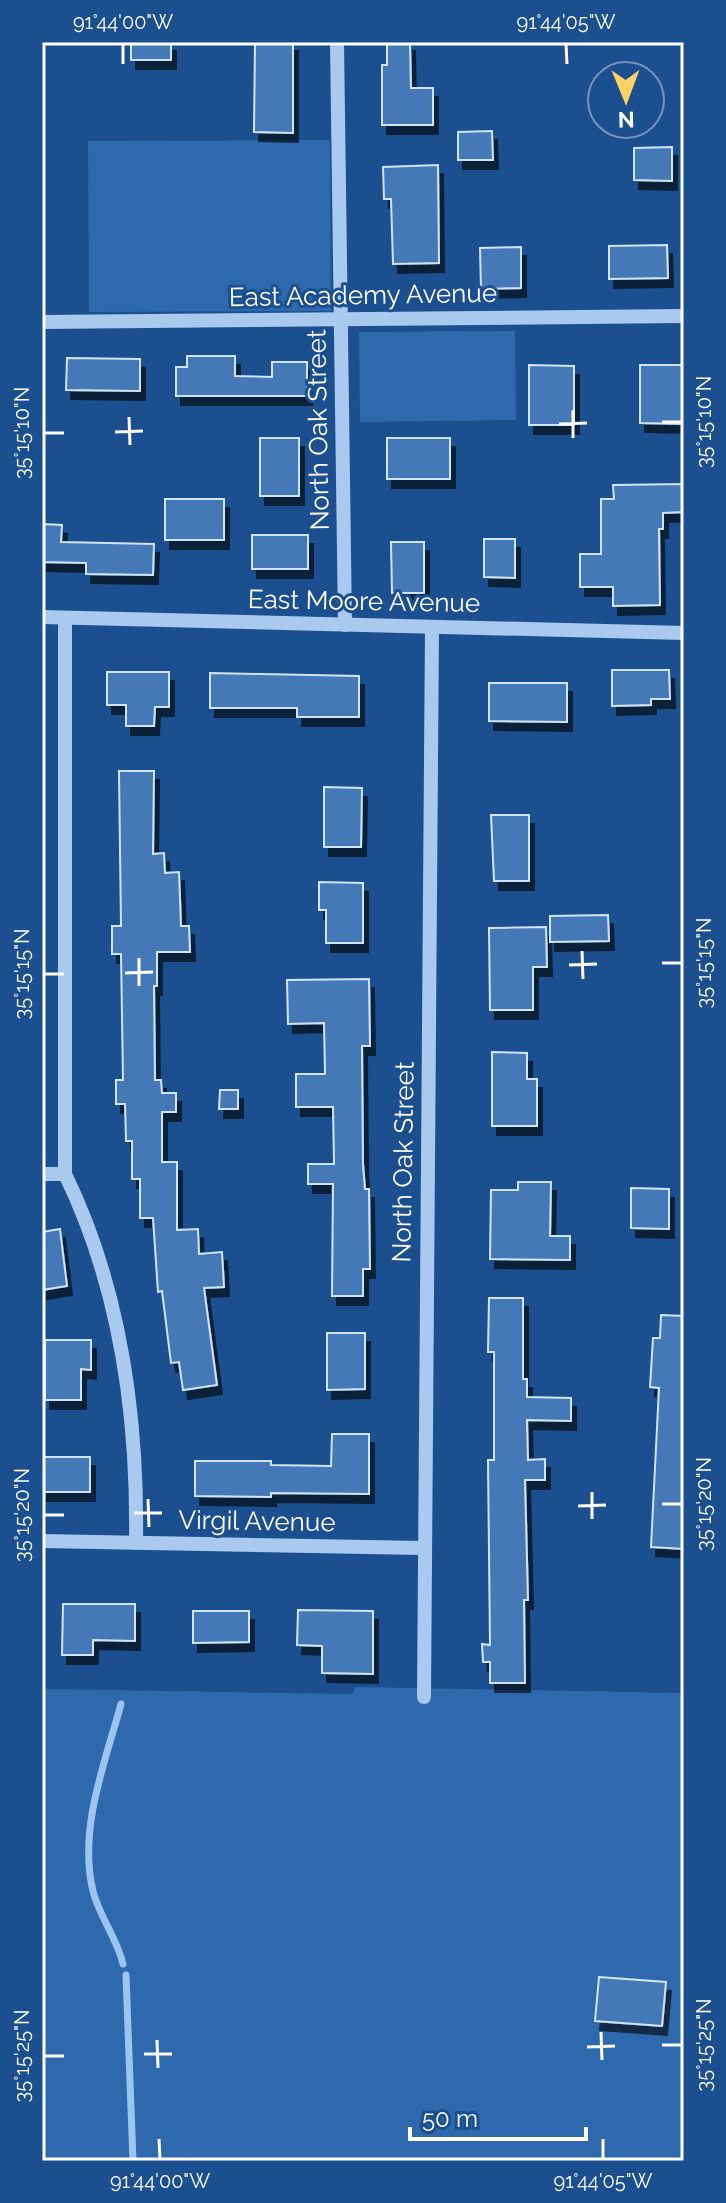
<svg xmlns="http://www.w3.org/2000/svg" width="726" height="2203" viewBox="0 0 726 2203" font-family="Raleway,sans-serif">
  <style>
    .green { fill: #2e69ad }
    .lines { fill: none; stroke-linecap: round; stroke-linejoin: round }
    .stream { stroke: #9cc4f0; stroke-width: 7 }
    .building { fill: #4478b7; stroke: #cfe3fa; stroke-width: 2; filter: url(#shadow) }
    .minor { stroke: #a9c9ee; stroke-width: 14 }
    .ticks { fill: none; stroke: #fff; stroke-width: 3 }
    .labels { text-anchor: middle; stroke-width: 6; stroke-linejoin: round; paint-order: stroke }
    .street-label { font-size: 26px; fill: #fff; stroke: #1b4f8f }
    .neatline { fill: none; stroke: #fff; stroke-width: 3 }
    .ticks-label { font-size: 20px; text-anchor: middle; fill: #fff }
  </style>
  <defs>
    <filter id="shadow"><feDropShadow dx="5" dy="9" stdDeviation="0" flood-color="#0009"/></filter>
  </defs>
  <rect width="100%" height="100%" fill="#1b4f8f"/>
  <g class="green">
    <polygon points="330,140 331,311 89,312 88,141"/>
    <polygon points="515,331 516,420 360,422 359,332"/>
    <polygon points="355,1687 684,1693 684,2161 42,2161 42,1689 353,1694"/>
  </g>
  <g class="lines">
    <g class="stream">
      <path d="M 121,1704 C 105,1763 78,1829 93,1891 C 99,1916 117,1938 123,1964"/>
      <polyline points="126,1975 133,2161"/>
    </g>
  </g>
  <g class="building">
    <rect x="131" y="42" width="40" height="18"/>
    <polygon points="255,42 293,42 293,133 254,132"/>
    <polygon points="387,42 410,42 411,88 433,88 433,125 382,125 382,65 387,65"/>
    <polygon points="492,131 493,160 458,160 458,132"/>
    <polygon points="672,147 672,181 634,180 634,148"/>
    <polygon points="438,165 439,263 393,264 391,199 384,199 383,167"/>
    <polygon points="667,245 668,278 609,279 609,246"/>
    <polygon points="521,247 521,288 481,289 480,248"/>
    <polygon points="187,356 235,356 235,376 272,377 272,362 307,362 307,396 176,396 176,367 187,367"/>
    <polygon points="67,358 140,359 140,391 66,390"/>
    <polygon points="529,365 574,366 574,425 529,425"/>
    <polygon points="640,365 684,365 684,424 640,423"/>
    <rect x="260" y="438" width="39" height="58"/>
    <rect x="387" y="438" width="63" height="41"/>
    <polygon points="684,484 684,512 663,513 663,529 659,529 660,605 613,606 613,587 580,587 580,554 601,554 601,499 614,499 613,485"/>
    <rect x="165" y="499" width="59" height="41"/>
    <polygon points="42,524 62,525 61,542 154,544 153,575 86,574 86,563 42,562"/>
    <rect x="252" y="535" width="56" height="34"/>
    <polygon points="484,539 515,539 515,578 484,577"/>
    <polygon points="391,542 424,542 424,593 392,593"/>
    <polygon points="612,670 669,670 670,699 651,699 651,705 612,706"/>
    <polygon points="107,672 169,672 169,707 155,707 154,726 126,726 126,705 107,705"/>
    <polygon points="210,673 359,676 359,717 297,717 297,708 210,708"/>
    <polygon points="489,683 567,683 567,722 489,721"/>
    <polygon points="119,771 154,771 153,854 164,853 165,873 179,872 181,926 189,926 190,952 157,952 157,986 154,986 155,1080 161,1080 162,1093 176,1093 176,1112 162,1112 162,1162 177,1162 177,1230 198,1229 199,1254 222,1252 224,1287 204,1288 217,1385 183,1390 179,1362 171,1363 162,1291 158,1292 153,1218 140,1218 140,1179 132,1179 132,1141 126,1141 125,1104 116,1104 116,1080 123,1080 121,954 112,954 112,926 121,926"/>
    <polygon points="324,787 362,788 361,847 324,847"/>
    <polygon points="491,815 529,815 529,881 494,881"/>
    <polygon points="319,882 363,883 363,943 326,943 326,910 319,910"/>
    <polygon points="608,915 609,941 550,942 550,916"/>
    <polygon points="546,927 547,967 533,967 533,1010 490,1010 489,928"/>
    <polygon points="369,979 370,1046 362,1046 363,1164 365,1189 369,1189 370,1269 363,1269 363,1296 332,1296 333,1184 308,1184 308,1164 334,1164 333,1107 296,1107 296,1074 325,1074 324,1023 288,1024 287,980"/>
    <polygon points="492,1052 527,1053 527,1079 537,1079 537,1126 492,1126"/>
    <polygon points="220,1090 238,1090 238,1109 219,1109"/>
    <polygon points="518,1182 551,1182 550,1236 570,1236 570,1260 490,1259 491,1190 518,1190"/>
    <polygon points="631,1188 669,1189 669,1229 631,1228"/>
    <polygon points="60,1229 67,1286 42,1290 42,1232"/>
    <polygon points="489,1298 523,1298 523,1379 527,1379 527,1397 571,1398 571,1421 527,1420 528,1460 545,1459 545,1480 525,1480 528,1600 524,1600 525,1683 490,1683 490,1662 483,1662 482,1644 490,1645 488,1460 494,1460 494,1352 488,1352"/>
    <polygon points="661,1315 684,1316 684,1549 651,1547 659,1388 650,1387 653,1338 660,1338"/>
    <polygon points="327,1333 365,1333 365,1389 327,1390"/>
    <polygon points="45,1340 91,1340 91,1370 81,1369 81,1400 45,1400"/>
    <polygon points="332,1434 369,1434 369,1494 271,1493 271,1497 195,1496 195,1461 271,1461 271,1465 331,1466"/>
    <rect x="42" y="1457" width="48" height="35"/>
    <polygon points="63,1604 135,1604 135,1641 93,1640 93,1655 62,1655"/>
    <polygon points="298,1610 373,1611 373,1674 322,1673 322,1646 297,1645"/>
    <polygon points="193,1611 249,1611 249,1642 193,1643"/>
    <polygon points="599,1977 666,1982 662,2026 595,2021"/>
  </g>
  <g class="lines">
    <g class="minor">
      <polyline points="337,42 345,625"/>
      <polyline points="42,322 684,316"/>
      <polyline points="42,617 684,633"/>
      <path d="M 65,618 L 65,1174 C 121,1289 138,1416 136,1543"/>
      <polyline points="42,1174 65,1174"/>
      <polyline points="42,1541 423,1548"/>
      <polyline points="424,1697 432,627"/>
    </g>
  </g>
  <path class="ticks" d="M 123,44 L 123,64M 566,44 L 567,64M 573,410 L 573,438M 129,417 L 130,445M 662,422 L 682,422M 559,424 L 587,423M 115,432 L 143,431M 44,433 L 64,433M 582,951 L 583,979M 139,958 L 139,986M 662,963 L 682,963M 569,965 L 597,964M 125,973 L 153,972M 44,974 L 64,974M 592,1492 L 592,1519M 148,1499 L 149,1527M 662,1504 L 682,1504M 578,1506 L 606,1505M 134,1513 L 162,1513M 44,1515 L 64,1515M 601,2032 L 602,2060M 157,2040 L 158,2068M 662,2045 L 682,2045M 587,2047 L 615,2046M 144,2054 L 172,2054M 44,2056 L 64,2056M 159,2139 L 160,2159M 603,2139 L 603,2159"/>
  <g class="labels">
    <g class="street-label">
      <text transform="translate(363 295) rotate(-1)" y="9">East Academy Avenue</text>
      <text transform="translate(318 430) rotate(-91)" y="9">North Oak Street</text>
      <text transform="translate(364 601) rotate(1)" y="9">East Moore Avenue</text>
      <text transform="translate(403 1162) rotate(-89)" y="9">North Oak Street</text>
      <text transform="translate(257 1521) rotate(1)" y="9">Virgil Avenue</text>
    </g>
  </g>
  <rect width="726" height="2203" fill="none" stroke="#1b4f8f" stroke-width="88"/>
  <g transform="translate(626 100) rotate(179)"><circle r="38" fill="#1b4f8f" stroke="#7695bc" stroke-width="2"/>
  <path d="M0-6L14 30L0 20L-14 30Z" fill="#ffd166"/>
  <text y="-12" font-size="22" font-weight="bold" text-anchor="middle" fill="#ffffff">N</text>
  </g>
  <path d="M410 2127v12h176v-12" fill="none" stroke="#ffffff" stroke-width="4"/>
  <text x="422" y="2127" font-size="24" fill="#ffffff" stroke="#1b4f8f" stroke-width="6" paint-order="stroke">50 m</text>
  <rect x="44" y="44" width="638" height="2115" class="neatline"/>
  <g class="ticks-label">
    <text x="123" y="29">91°44'00"W</text>
    <text x="566" y="29">91°44'05"W</text>
    <text transform="translate(704 422) rotate(-90)" y="7">35°15'10"N</text>
    <text transform="translate(22 433) rotate(-90)" y="7">35°15'10"N</text>
    <text transform="translate(704 963) rotate(-90)" y="7">35°15'15"N</text>
    <text transform="translate(22 974) rotate(-90)" y="7">35°15'15"N</text>
    <text transform="translate(704 1504) rotate(-90)" y="7">35°15'20"N</text>
    <text transform="translate(22 1515) rotate(-90)" y="7">35°15'20"N</text>
    <text transform="translate(704 2045) rotate(-90)" y="7">35°15'25"N</text>
    <text transform="translate(22 2056) rotate(-90)" y="7">35°15'25"N</text>
    <text x="160" y="2188">91°44'00"W</text>
    <text x="603" y="2188">91°44'05"W</text>
  </g>
</svg>
